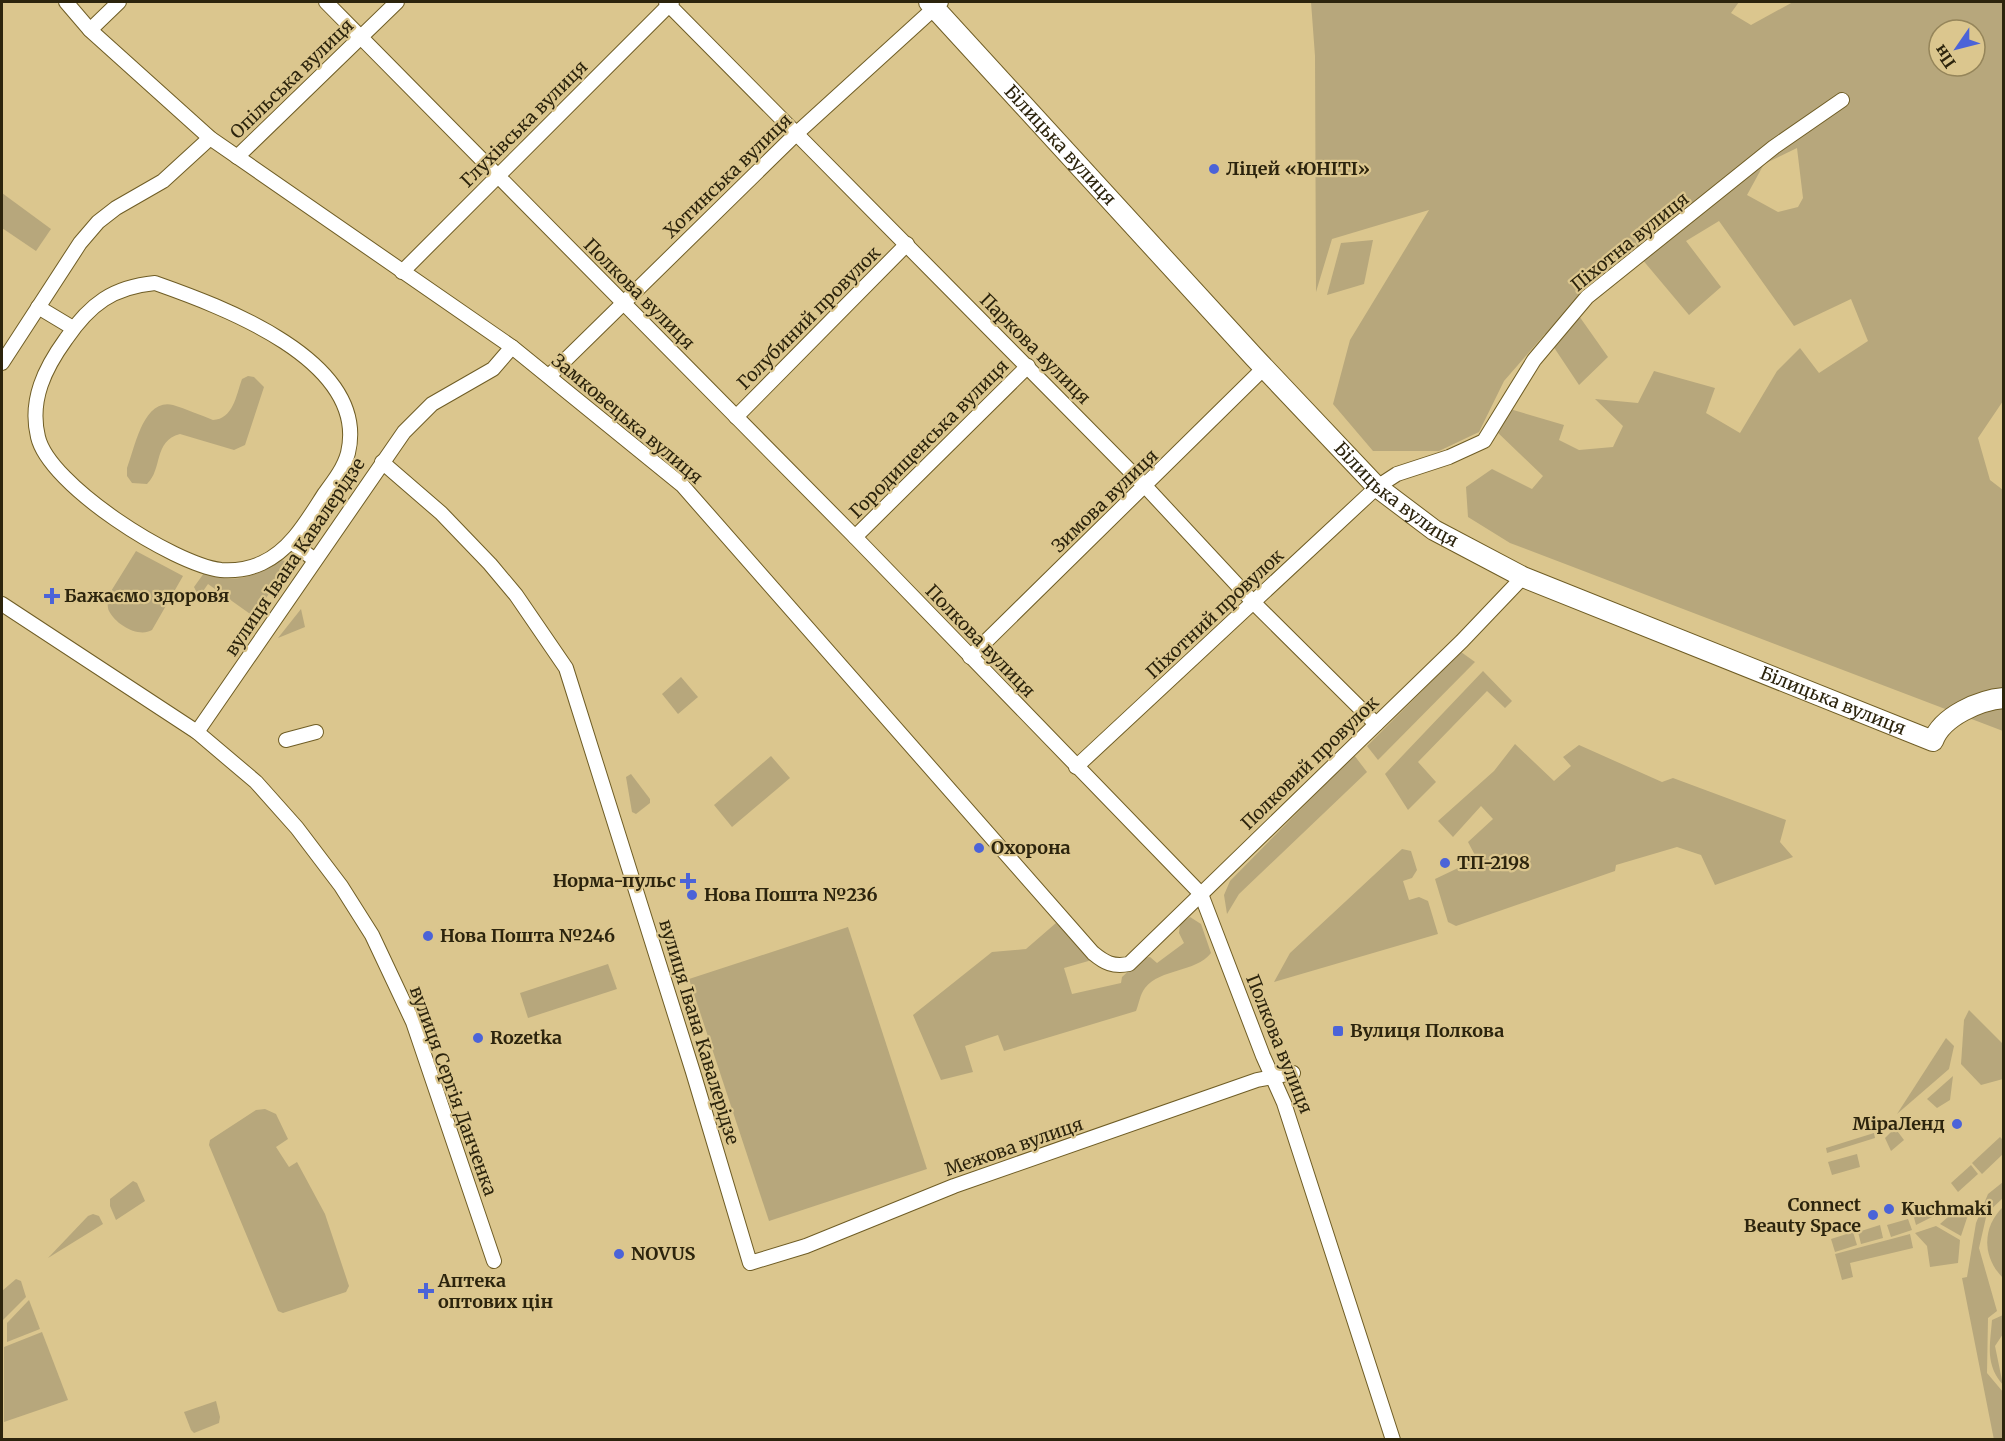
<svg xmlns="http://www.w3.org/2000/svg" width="2005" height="1441" viewBox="0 0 2005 1441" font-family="Merriweather,serif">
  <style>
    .green { fill: #b7a77c; fill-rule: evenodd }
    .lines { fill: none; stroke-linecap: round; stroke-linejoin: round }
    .street-casing { stroke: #6f5d25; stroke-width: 16 }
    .secondary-casing { stroke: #6f5d25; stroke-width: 22 }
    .street { stroke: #fff; stroke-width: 14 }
    .secondary { stroke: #fff; stroke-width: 20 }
    .poi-dot { fill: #4b63d8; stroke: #dbc68e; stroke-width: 2 }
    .labels { text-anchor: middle; stroke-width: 4.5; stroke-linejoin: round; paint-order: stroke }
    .street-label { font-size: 18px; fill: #2c240d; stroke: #dbc68e }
    .poi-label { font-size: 18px; font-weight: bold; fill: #2c240d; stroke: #dbc68e; text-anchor: start }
  </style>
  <rect width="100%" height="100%" fill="#dbc68e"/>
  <g class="green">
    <path d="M 1311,2 L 1739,2 L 1731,13 L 1751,25 L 1793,2 L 2003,2 L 2003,401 L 1978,438 L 1990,480 L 2003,490 L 2003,731 L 1510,543 L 1468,517 L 1466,487 L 1492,469 L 1532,489 L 1543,476 L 1495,430 L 1510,409 L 1564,425 L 1559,440 L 1579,450 L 1613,447 L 1623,426 L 1595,399 L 1638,403 L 1654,371 L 1715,388 L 1706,413 L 1740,433 L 1777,371 L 1800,348 L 1819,373 L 1868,341 L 1851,299 L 1794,326 L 1719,221 L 1686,241 L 1721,287 L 1689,315 L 1631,246 L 1572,306 L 1608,357 L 1579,385 L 1545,334 L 1504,381 L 1479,432 L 1439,451 L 1373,451 L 1333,404 L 1350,340 L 1429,210 L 1332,239 L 1316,292 L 1315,56 ZM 1939,30 L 1975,30 L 1975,66 L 1939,66 ZM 1797,148 L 1803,198 L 1798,207 L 1778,212 L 1747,195 L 1764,164 Z"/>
    <polygon points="2,193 51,229 36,251 2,228"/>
    <polygon points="1373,240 1364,284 1327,295 1341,243"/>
    <path d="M 248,376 L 254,377 L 264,387 L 245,445 L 234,450 L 180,434 C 153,441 163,469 147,484 L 132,483 L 127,476 L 127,468 C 135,448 143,398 173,405 C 186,409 200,415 213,420 C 233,419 236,396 242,379 Z"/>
    <path d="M 136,551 L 183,576 L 152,630 C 139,638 116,625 109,611 C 107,607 108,601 108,596 Z"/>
    <path d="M 280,560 L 292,562 L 253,616 L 208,584 L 199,597 L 194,587 L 204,573 C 233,584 256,578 280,560 Z"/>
    <polygon points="301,609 305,627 278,638"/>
    <polygon points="1461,652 1475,662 1378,760 1367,746"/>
    <polygon points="1483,671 1512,701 1505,708 1487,691 1418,762 1436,782 1408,810 1385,774"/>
    <polygon points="681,677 698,697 678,714 662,694"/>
    <polygon points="1515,744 1554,781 1571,766 1563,757 1579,745 1662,782 1673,778 1786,820 1780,842 1793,857 1715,885 1701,855 1677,847 1616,865 1615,871 1456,926 1448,922 1435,879 1477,859 1468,842 1493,819 1481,806 1453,837 1438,821 1494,771"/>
    <polygon points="1354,755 1367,772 1239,894 1227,914 1224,895 1230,881"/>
    <polygon points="771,756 790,778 732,827 714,805"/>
    <polygon points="631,774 650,799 650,803 636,814 632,812 626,777"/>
    <polygon points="1402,849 1411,851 1417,870 1412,878 1403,881 1409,900 1419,897 1428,901 1438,934 1274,982 1290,953"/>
    <path d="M 1190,917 L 1201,924 L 1211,953 C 1195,973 1161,968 1145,988 C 1140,994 1139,1004 1136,1011 L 1004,1051 L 998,1035 L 965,1046 L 973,1072 L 941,1080 L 913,1015 L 992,952 L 1026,949 L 1056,923 L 1092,960 L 1064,968 L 1072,994 L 1121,983 L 1122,977 L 1143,958 L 1150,957 L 1157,963 L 1184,943 L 1179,933 L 1180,924 Z"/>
    <polygon points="848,927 927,1169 769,1221 689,979"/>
    <polygon points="608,964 617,989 528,1018 520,993"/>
    <polygon points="1969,1010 2003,1044 2003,1079 1981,1085 1961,1064 1964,1020"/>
    <polygon points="1946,1038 1954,1046 1949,1069 1897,1114"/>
    <polygon points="1953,1076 1950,1100 1937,1108 1927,1099"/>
    <polygon points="265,1109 276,1114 288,1139 276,1147 289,1167 297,1162 325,1214 349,1286 346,1292 283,1313 278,1311 209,1145 210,1140 256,1110"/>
    <polygon points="1895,1128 1904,1140 1891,1151 1885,1138"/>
    <polygon points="1874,1133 1875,1138 1827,1153 1826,1148"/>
    <polygon points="2000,1137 2003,1140 2003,1154 1982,1174 1972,1163"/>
    <polygon points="1857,1154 1860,1167 1832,1175 1828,1162"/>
    <polygon points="1971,1165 1978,1174 1958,1192 1951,1183"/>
    <polygon points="133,1181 137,1183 145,1201 116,1220 110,1206 110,1199"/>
    <polygon points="2003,1182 2003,1198 1987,1213 1979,1248 1997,1311 1988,1318 1987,1373 2003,1392 2003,1439 1994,1440 1962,1278 1967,1277 1976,1223 1988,1194"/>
    <polygon points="1952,1207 1916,1225 1913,1214"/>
    <path d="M 2003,1207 L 2003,1278 C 1982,1257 1982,1227 2003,1207 Z"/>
    <polygon points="1957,1209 1968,1215 1961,1236 1940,1224"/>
    <polygon points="93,1214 99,1216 103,1224 48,1258 88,1216"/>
    <polygon points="1908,1219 1912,1230 1891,1237 1887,1225"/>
    <polygon points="1880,1225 1883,1238 1861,1244 1858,1232"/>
    <polygon points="1936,1226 1960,1240 1958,1263 1930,1267 1927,1246 1915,1233"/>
    <polygon points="1853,1232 1857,1245 1835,1252 1831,1239"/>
    <polygon points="1910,1234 1913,1248 1850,1263 1853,1277 1842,1280 1835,1254"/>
    <polygon points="16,1279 21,1281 26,1297 2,1321 2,1291"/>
    <polygon points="29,1300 40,1329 7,1342 7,1323"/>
    <path d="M 2003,1315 L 2003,1334 L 1995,1346 L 2003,1385 C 1985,1364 1990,1346 1992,1320 Z"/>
    <polygon points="42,1332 68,1400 4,1422 4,1347"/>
    <polygon points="216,1401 220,1417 219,1423 194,1433 191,1430 184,1412"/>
  </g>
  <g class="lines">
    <g class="street-casing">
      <g id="street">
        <path d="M 66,2 L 90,30 L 210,138 L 512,347 L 682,485 L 1093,953 C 1105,963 1113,967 1129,964 L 1462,641 L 1523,577"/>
        <polyline points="326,2 855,537 1201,894 1263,1056 1284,1103 1393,1440"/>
        <polyline points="666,2 1146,487 1254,603 1376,724"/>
        <polyline points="90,30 119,2"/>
        <polyline points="237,157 397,2"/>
        <polyline points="402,272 672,2"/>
        <path d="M 155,283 C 220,306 370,360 348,453 C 344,468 334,481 325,493 C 308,519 291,550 262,563 C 249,569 235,571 221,570 C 173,564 49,485 38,437 C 29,400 45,368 66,339 C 90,304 113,287 155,283 Z"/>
        <polyline points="38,307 73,328"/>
        <polyline points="2,363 80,243 98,222 116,208 163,181 210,138"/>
        <polyline points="550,375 797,133 941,2"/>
        <polyline points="736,417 907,244"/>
        <polyline points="382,462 441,513 490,564 516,595 566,668 693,1072 750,1263 806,1246 954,1186 1257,1080 1293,1073"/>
        <polyline points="855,537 1028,366"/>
        <polyline points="291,542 315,560"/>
        <polyline points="2,604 197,732 256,782 297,828 341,886 372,935 413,1022 494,1261"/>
        <polyline points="970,657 1264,368"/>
        <polyline points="197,732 404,432 432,404 493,369 512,347"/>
        <polyline points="286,740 316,732"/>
        <polyline points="1076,767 1377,487 1397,474 1449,457 1484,441 1534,360 1587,297 1774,147 1842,100"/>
      </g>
    </g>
    <g class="secondary-casing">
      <g id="secondary">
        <path id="s1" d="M 929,2 L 1254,357 L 1377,487 L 1434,530 L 1523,577 L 1933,741 C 1942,716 1980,700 2004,698"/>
      </g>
    </g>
    <use href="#street" class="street"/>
    <use href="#secondary" class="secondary"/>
  </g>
  <g class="poi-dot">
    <circle cx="1214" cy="169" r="6"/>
    <path d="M49 587h6v6h6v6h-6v6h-6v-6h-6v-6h6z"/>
    <circle cx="979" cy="848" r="6"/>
    <circle cx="1445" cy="863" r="6"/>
    <path d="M685 872h6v6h6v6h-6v6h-6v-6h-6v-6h6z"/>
    <circle cx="692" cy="895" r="6"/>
    <circle cx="428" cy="936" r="6"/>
    <rect x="1332" y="1025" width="12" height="12" rx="3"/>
    <circle cx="478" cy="1038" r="6"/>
    <circle cx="1957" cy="1124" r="6"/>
    <circle cx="1889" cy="1209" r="6"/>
    <circle cx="1873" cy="1215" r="6"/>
    <circle cx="619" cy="1254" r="6"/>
    <path d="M423 1282h6v6h6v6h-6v6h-6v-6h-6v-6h6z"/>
  </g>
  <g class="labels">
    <g class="street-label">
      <text transform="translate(292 79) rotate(-44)" y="6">Опільська вулиця</text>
      <text transform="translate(524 124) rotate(-45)" y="6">Глухівська вулиця</text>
      <text dy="6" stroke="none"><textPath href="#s1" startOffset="194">Білицька вулиця</textPath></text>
      <text transform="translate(728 176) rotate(-44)" y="6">Хотинська вулиця</text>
      <text transform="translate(1630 242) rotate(-39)" y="6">Піхотна вулиця</text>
      <text transform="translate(639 294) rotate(45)" y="6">Полкова вулиця</text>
      <text transform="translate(809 318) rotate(-45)" y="6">Голубиний провулок</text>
      <text transform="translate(1035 349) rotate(45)" y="6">Паркова вулиця</text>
      <text transform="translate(627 419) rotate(40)" y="6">Замковецька вулиця</text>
      <text transform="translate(929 439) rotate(-45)" y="6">Городищенська вулиця</text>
      <text dy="6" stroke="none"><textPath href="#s1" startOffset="680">Білицька вулиця</textPath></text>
      <text transform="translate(1105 501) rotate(-44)" y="6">Зимова вулиця</text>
      <text transform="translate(295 557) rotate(-56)" y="6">вулиця Івана Кавалерідзе</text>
      <text transform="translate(1215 614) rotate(-43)" y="6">Піхотний провулок</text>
      <text transform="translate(980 641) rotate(46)" y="6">Полкова вулиця</text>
      <text dy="6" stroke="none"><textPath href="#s1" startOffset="1166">Білицька вулиця</textPath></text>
      <text transform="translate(1310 763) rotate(-44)" y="6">Полковий провулок</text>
      <text transform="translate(699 1032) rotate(73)" y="6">вулиця Івана Кавалерідзе</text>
      <text transform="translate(1279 1044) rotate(68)" y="6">Полкова вулиця</text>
      <text transform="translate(453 1091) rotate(70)" y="6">вулиця Сергія Данченка</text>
      <text transform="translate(1014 1147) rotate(-19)" y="6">Межова вулиця</text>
    </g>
    <g class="poi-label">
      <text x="1226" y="175">Ліцей «ЮНІТІ»</text>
      <text x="64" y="602">Бажаємо здоровʼя</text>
      <text x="991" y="854">Охорона</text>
      <text x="1457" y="869">ТП-2198</text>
      <text x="676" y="887" text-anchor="end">Норма-пульс</text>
      <text x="704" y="901">Нова Пошта №236</text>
      <text x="440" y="942">Нова Пошта №246</text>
      <text x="1350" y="1037">Вулиця Полкова</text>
      <text x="490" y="1044">Rozetka</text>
      <text x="1945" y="1130" text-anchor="end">МіраЛенд</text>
      <text x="1861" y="1211" text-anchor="end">Connect<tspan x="1861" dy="21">Beauty Space</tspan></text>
      <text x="1901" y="1215">Kuchmaki</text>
      <text x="631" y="1260">NOVUS</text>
      <text x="438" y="1287">Аптека<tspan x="438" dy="21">оптових цін</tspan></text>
    </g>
  </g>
  <rect width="2005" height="1441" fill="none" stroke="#2c240d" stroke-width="6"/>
  <g transform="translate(1957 48) rotate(235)"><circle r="28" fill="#dbc68e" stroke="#95855a" stroke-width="1.5"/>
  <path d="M0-4.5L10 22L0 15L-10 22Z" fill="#4b63d8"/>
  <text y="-9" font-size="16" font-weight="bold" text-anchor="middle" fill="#2c240d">Пн</text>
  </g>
</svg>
